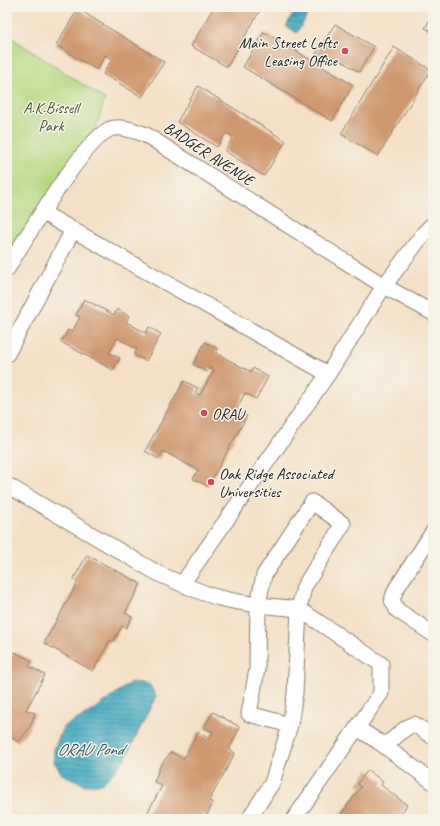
<svg xmlns="http://www.w3.org/2000/svg" width="440" height="826" viewBox="0 0 440 826" font-family="Caveat,sans-serif">
  <style>
    .park { fill: #b2d780; stroke: #677a4e }
    .water { fill: url(#water-rules); stroke: #2e626e }
    .building { fill: #ce986f }
    .lines { fill: none; stroke-linecap: round; stroke-linejoin: round }
    .minor-casing { stroke: #887e71; stroke-width: 17 }
    .minor { stroke: #fff; stroke-width: 15 }
    .poi-dot { fill: #d1495b; stroke: #f7f3e8; stroke-width: 1.5 }
    .labels { text-anchor: middle; stroke-width: 3; stroke-linejoin: round; paint-order: stroke }
    .poi-label { font-size: 16px; fill: #1c1c1c; stroke: #f7f3e8; text-anchor: start }
    .park-label { font-size: 16px; fill: #49543a; stroke: #f7f3e8 }
    .street-label { font-size: 16px; fill: #1c1c1c; stroke: #f7f3e8 }
    .water-label { font-size: 17px; font-style: italic; fill: #2c5b65; stroke: #f7f3e8 }
  </style>
  <defs>
    <pattern id="water-rules" width="6" height="5" patternUnits="userSpaceOnUse"><rect width="6" height="5" fill="#3fa8bf"/><path d="M0 2.5h6" fill="none" stroke="#34889a"/></pattern>
  </defs>
  <rect width="100%" height="100%" fill="#f7f3e8"/>
  <filter id="ink" filterUnits="userSpaceOnUse"><feTurbulence type="fractalNoise" baseFrequency=".025" numOctaves="2"/><feDisplacementMap in="SourceGraphic" scale="8" xChannelSelector="R" yChannelSelector="G"/><feConvolveMatrix kernelMatrix="1 2 1 2 8 2 1 2 1" color-interpolation-filters="sRGB"/></filter>
  <filter id="wash" filterUnits="userSpaceOnUse"><feTurbulence type="fractalNoise" baseFrequency=".012" numOctaves="4" result="noise"/><feDisplacementMap in="SourceGraphic" scale="16" xChannelSelector="R" yChannelSelector="G"/><feGaussianBlur stdDeviation="0.9" result="paint"/><feColorMatrix in="noise" values="0 0 0 0 0 0 0 0 0 0 0 0 0 0 0 0 0 1.4 0 .05"/><feComposite in="paint" operator="in"/></filter>
  <g filter="url(#wash)">
    <rect width="100%" height="100%" fill="#f4e0c6"/>
    <polygon class="park" points="7,35 105,99 96,127 92,135 7,261"/>
    <g class="water">
      <polygon points="297,7 308,14 297,33 286,26"/>
      <polygon points="131,682 149,684 156,696 126,757 116,770 102,784 85,785 62,774 54,762 54,749 63,727 94,710"/>
    </g>
    <g id="blocks">
      <g class="building">
        <polygon points="214,7 262,7 227,67 191,46"/>
        <polygon points="278,7 290,7 287,12"/>
        <polygon points="78,9 164,62 142,97 103,74 112,59 105,55 97,70 56,45"/>
        <polygon points="433,15 433,32 425,28"/>
        <polygon points="335,24 374,47 359,72 335,57 331,63 316,54"/>
        <polygon points="264,32 353,85 332,121 243,67"/>
        <polygon points="394,47 431,70 378,156 341,134"/>
        <polygon points="198,86 286,141 264,176 225,151 233,137 226,133 217,147 177,122"/>
        <polygon points="84,299 114,315 117,309 129,316 126,322 146,333 149,327 161,334 146,361 134,355 137,349 117,338 109,353 120,358 113,370 61,342 68,330 72,332 80,317 76,315"/>
        <polygon points="205,342 218,349 216,353 251,372 253,368 268,377 256,399 245,393 236,410 247,416 208,486 193,479 198,470 163,451 159,459 145,451 184,381 198,388 195,393 200,395 214,370 209,368 207,372 193,364"/>
        <polygon points="87,555 141,584 125,613 132,617 126,628 122,626 113,642 110,640 93,671 44,643 78,582 73,580"/>
        <polygon points="15,652 32,661 29,666 45,675 26,710 35,713 29,729 18,742 11,737 7,744 7,653 12,656"/>
        <polygon points="213,712 240,727 229,749 235,753 209,801 213,803 206,817 201,814 199,819 144,819 162,786 154,782 160,766 171,752 183,759 198,732 209,739 213,732 204,728"/>
        <polygon points="368,770 383,782 381,785 407,805 397,819 342,819 339,817 361,787 357,784"/>
      </g>
    </g>
  </g>
  <g filter="url(#ink)">
    <use href="#blocks" fill-opacity="0" stroke="#887e71" stroke-width="1"/>
    <g class="lines">
      <g class="minor-casing">
        <g id="minor">
          <polyline points="43,213 328,374"/>
          <path d="M 7,269 C 24,241 84,140 110,129 C 121,125 136,131 146,135 L 384,286 L 433,313"/>
          <polyline points="7,354 73,230"/>
          <polyline points="7,485 159,574 182,584 328,374 384,286 424,233 433,224"/>
          <polyline points="433,532 396,589 392,600 397,610 433,634"/>
          <path d="M 182,584 C 194,589 207,595 220,598 C 245,605 273,606 299,609 L 304,587 L 343,524 L 312,502 L 264,575 L 258,604 L 257,669 L 249,714 L 290,725"/>
          <path d="M 357,728 L 379,742 L 386,744 C 397,738 402,728 414,724 L 433,737"/>
          <polyline points="379,742 433,782"/>
          <polyline points="249,819 272,783 290,725 295,693 299,609 381,664 381,693 294,819"/>
        </g>
      </g>
      <use href="#minor" class="minor"/>
    </g>
  </g>
  <g class="poi-dot">
    <circle cx="345" cy="51" r="4"/>
    <circle cx="204" cy="413" r="4"/>
    <circle cx="211" cy="482" r="4"/>
  </g>
  <g class="labels">
    <g class="poi-label">
      <text x="337" y="48" text-anchor="end">Main Street Lofts<tspan x="337" dy="18">Leasing Office</tspan></text>
      <text x="212" y="419">ORAU</text>
      <text x="219" y="479">Oak Ridge Associated<tspan x="219" dy="18">Universities</tspan></text>
    </g>
    <g class="park-label">
      <text x="51" y="113">A.K.Bissell<tspan x="51" dy="18">Park</tspan></text>
    </g>
    <g class="street-label">
      <text transform="translate(209 153) rotate(33)" y="6">BADGER AVENUE</text>
    </g>
    <g class="water-label">
      <text x="90" y="755">ORAU Pond</text>
    </g>
  </g>
  <rect width="440" height="826" fill="none" stroke="#f7f3e8" stroke-width="24"/>
</svg>
